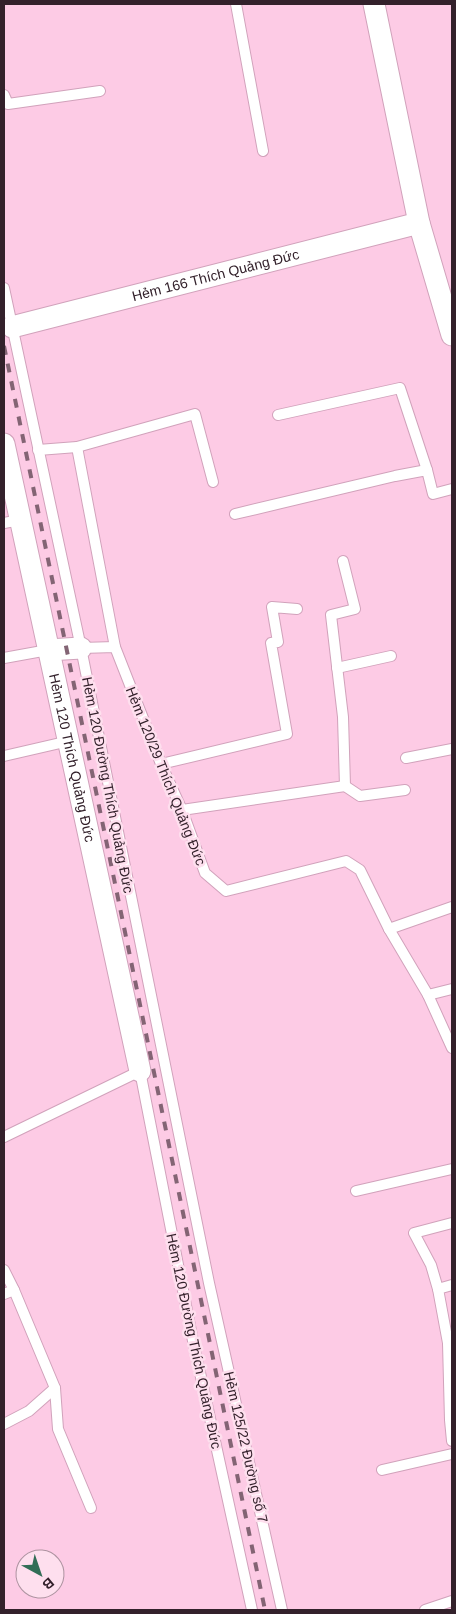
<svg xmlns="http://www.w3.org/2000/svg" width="456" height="1614" viewBox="0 0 456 1614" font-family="Arial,sans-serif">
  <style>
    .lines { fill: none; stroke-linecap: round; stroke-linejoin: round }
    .service-casing { stroke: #d1a2bb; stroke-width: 12 }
    .minor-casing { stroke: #d1a2bb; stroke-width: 23 }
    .service { stroke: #fff; stroke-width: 10 }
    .minor { stroke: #fff; stroke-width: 21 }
    .rail { stroke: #836474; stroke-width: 4; stroke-dasharray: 9 9; stroke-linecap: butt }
    .labels { text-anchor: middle; stroke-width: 5; stroke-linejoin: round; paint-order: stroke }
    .street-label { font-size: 14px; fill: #33212b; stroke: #fedfee }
  </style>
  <rect width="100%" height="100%" fill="#fdcbe5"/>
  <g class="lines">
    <g class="service-casing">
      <g id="service">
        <polyline points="236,4 263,151"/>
        <polyline points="4,95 8,104 100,91"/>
        <polyline points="4,288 81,648 209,1283 282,1610"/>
        <polyline points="278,415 400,388 427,470"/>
        <polyline points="77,447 115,647"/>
        <polyline points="38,450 77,447 195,414 213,482"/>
        <polyline points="235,514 395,476 427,470 433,494 452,489"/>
        <polyline points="4,523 20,520"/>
        <polyline points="343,561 355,609 331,615 343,717 345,786 360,796 405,790"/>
        <polyline points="81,648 115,647 161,764 182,810 205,873 226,891 346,861 360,870 389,929 428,995 452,1048"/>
        <polyline points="4,658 48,650"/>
        <polyline points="337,668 391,656"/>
        <polyline points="4,756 69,741"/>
        <polyline points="406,758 452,749"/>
        <polyline points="161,764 287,734 271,643 278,642 272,607 297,609"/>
        <polyline points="182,810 345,786"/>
        <polyline points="389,929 452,907"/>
        <polyline points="428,995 452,989"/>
        <polyline points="4,1137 140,1071 192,1336 252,1610"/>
        <polyline points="356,1191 452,1169"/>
        <polyline points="4,1270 14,1290 55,1388 29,1411 4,1424"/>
        <polyline points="452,1285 438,1289 448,1343 452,1342"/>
        <polyline points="438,1289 431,1265 414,1233 452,1223"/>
        <polyline points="4,1294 14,1290"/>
        <polyline points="448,1343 450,1420 452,1441"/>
        <polyline points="55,1388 58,1429 91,1508"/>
        <polyline points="382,1470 452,1454"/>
        <polyline points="425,1610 452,1601"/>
      </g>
    </g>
    <g class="minor-casing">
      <g id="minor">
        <polyline points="374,4 419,223 452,335"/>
        <path id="s1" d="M 12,327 L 419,223"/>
        <path id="s2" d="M 4,444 L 140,1071"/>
        <polyline points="48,650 81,648"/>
      </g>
    </g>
    <use href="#service" class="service"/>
    <use href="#minor" class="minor"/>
    <polyline class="rail" points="4,346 265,1610"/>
  </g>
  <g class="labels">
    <g class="street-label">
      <text dy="5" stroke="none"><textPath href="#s1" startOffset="210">Hẻm 166 Thích Quảng Đức</textPath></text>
      <text dy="5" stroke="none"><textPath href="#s2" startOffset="321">Hẻm 120 Thích Quảng Đức</textPath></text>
      <text transform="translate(166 776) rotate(68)" y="5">Hẻm 120/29 Thích Quảng Đức</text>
      <text transform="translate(108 785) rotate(79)" y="5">Hẻm 120 Đường Thích Quảng Đức</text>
      <text transform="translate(194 1341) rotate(78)" y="5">Hẻm 120 Đường Thích Quảng Đức</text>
      <text transform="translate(246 1447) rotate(77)" y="5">Hẻm 125/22 Đường số 7</text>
    </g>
  </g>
  <rect width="456" height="1614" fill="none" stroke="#33212b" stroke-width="10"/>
  <g transform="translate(40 1574) rotate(140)"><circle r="24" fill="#fedfee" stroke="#ad93a0"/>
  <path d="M0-4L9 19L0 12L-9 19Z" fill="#326d56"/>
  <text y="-8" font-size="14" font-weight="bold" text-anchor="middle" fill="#33212b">B</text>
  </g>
</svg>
